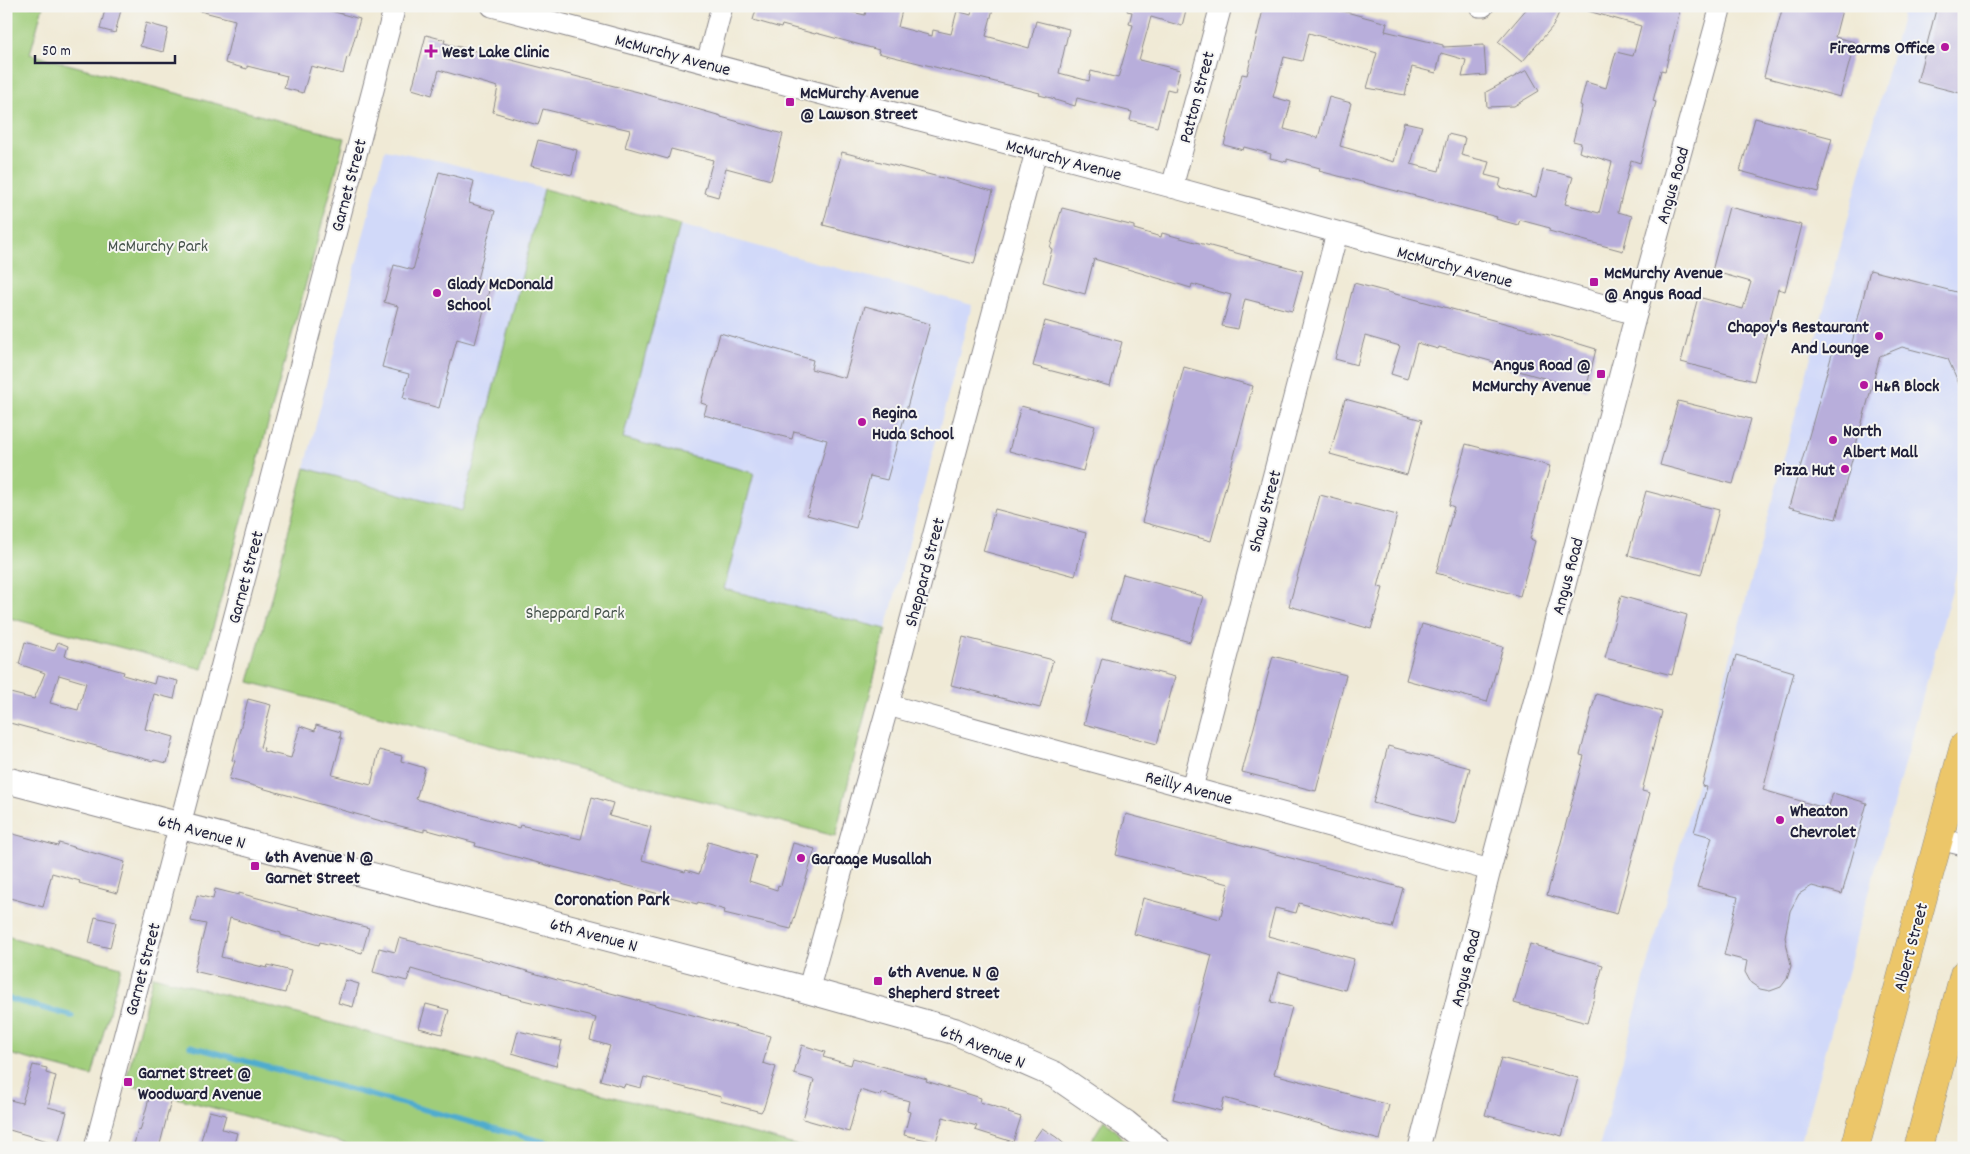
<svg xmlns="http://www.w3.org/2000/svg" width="1970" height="1154" viewBox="0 0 1970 1154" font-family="Dekko,sans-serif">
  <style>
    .built { fill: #d1d9f9 }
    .green { fill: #a0cd7a; stroke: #61785a }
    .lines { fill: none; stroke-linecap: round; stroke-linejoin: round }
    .stream { stroke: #50acce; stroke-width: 5.5 }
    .building { fill: #b8aedb; fill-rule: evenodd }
    .minor-casing { stroke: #898688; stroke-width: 23 }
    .tertiary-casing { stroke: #898688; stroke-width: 28 }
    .primary-casing { stroke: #898688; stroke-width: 29 }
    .minor { stroke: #fff; stroke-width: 21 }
    .tertiary { stroke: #fff; stroke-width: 26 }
    .primary { stroke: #ecc669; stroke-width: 28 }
    .poi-dot { fill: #b5179e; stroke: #f6f6f2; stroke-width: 2 }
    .labels { text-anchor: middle; stroke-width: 4; stroke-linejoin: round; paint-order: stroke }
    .poi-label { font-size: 18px; font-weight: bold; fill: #22223b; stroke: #f6f6f2; text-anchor: start }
    .street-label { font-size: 18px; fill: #22223b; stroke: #f6f6f2 }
    .park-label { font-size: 18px; fill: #48554e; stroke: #f6f6f2 }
    .neighbourhood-label { font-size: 19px; font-weight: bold; fill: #22223b; stroke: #f6f6f2 }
  </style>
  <rect width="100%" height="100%" fill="#f6f6f2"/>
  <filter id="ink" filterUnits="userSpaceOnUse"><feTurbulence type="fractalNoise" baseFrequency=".02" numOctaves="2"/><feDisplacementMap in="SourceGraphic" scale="10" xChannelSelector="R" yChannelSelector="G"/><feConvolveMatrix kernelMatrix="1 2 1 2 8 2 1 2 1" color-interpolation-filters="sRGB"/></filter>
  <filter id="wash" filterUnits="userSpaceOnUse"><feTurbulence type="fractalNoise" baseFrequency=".0096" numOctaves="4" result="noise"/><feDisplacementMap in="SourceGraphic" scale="20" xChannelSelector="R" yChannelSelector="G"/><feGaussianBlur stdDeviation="1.12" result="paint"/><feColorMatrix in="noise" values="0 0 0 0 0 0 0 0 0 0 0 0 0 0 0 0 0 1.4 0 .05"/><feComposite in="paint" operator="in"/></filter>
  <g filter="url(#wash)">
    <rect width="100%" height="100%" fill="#f0ead6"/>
    <g class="built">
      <polygon points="1905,6 1964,6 1964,546 1799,1148 1599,1148"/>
      <polygon points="385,149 445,162 544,189 462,511 305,468"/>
      <polygon points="680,225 972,305 886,629 724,589 754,473 623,438"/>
    </g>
    <g class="green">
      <polygon points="6,6 43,6 30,54 345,138 202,669 6,617"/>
      <polygon points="544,189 680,225 623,438 754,473 724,589 886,629 835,836 249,682 305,468 462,511"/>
      <polygon points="6,936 121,967 92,1076 6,1053"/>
      <polygon points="153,976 759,1135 805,1148 362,1148 125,1084"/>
      <polygon points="1104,1120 1133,1148 1087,1148"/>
    </g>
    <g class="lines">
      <g class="stream">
        <polyline points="6,998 72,1016"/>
        <polyline points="190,1046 566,1148"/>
      </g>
    </g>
    <g id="blocks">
      <g class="building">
        <polygon points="106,6 122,6 115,33 100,29"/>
        <polygon points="201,6 313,6 360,19 349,58 347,57 343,74 311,66 303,93 284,88 287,76 247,66 247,69 225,63 235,20 200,11"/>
        <polygon points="757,6 826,6 865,15 867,6 903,6 898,27 932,36 933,30 951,34 957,11 971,15 973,6 982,6 993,9 986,36 1029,48 1036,21 1069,29 1059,73 1089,81 1091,71 1118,78 1133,25 1129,24 1132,12 1127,11 1128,6 1187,6 1182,26 1151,17 1139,60 1180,70 1175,91 1167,89 1157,127 1130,120 1132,112 1077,98 1075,106 1055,100 1055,99 1039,95 1040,93 878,53 879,50 816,33 815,34 782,25 781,28 753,20"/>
        <polygon points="1264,6 1324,6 1387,23 1385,31 1443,45 1443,47 1484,45 1486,75 1462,77 1466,60 1441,53 1436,73 1412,67 1405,95 1367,88 1377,53 1309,33 1302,61 1284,57 1273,97 1291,102 1284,129 1318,138 1329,97 1351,103 1340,146 1394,162 1404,122 1422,126 1411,164 1439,171 1448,134 1465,138 1461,155 1489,162 1485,175 1501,179 1499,187 1536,197 1543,170 1558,173 1573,177 1565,204 1599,213 1612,162 1579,152 1581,143 1573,141 1582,106 1580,105 1586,82 1606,88 1616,52 1633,56 1641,26 1588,11 1588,6 1681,6 1665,71 1661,70 1653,101 1656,102 1640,163 1631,160 1618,212 1632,216 1623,251 1549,231 1550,228 1520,220 1518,225 1496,219 1497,217 1319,171 1320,168 1287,159 1287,162 1270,158 1271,154 1244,147 1243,150 1224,145 1242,74 1247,75"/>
        <polygon points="1529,6 1562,6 1553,26 1522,62 1498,42"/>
        <polygon points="1783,6 1843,6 1835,37 1855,42 1840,97 1764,77"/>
        <polygon points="1937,6 1945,6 1964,11 1964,94 1917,82"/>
        <polygon points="146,23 168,29 163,52 140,46"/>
        <polygon points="426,35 445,40 444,43 638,92 721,116 721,117 783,134 771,180 726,168 718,197 704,193 713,160 671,149 668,159 625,147 630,130 543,109 538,125 493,112 498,87 439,70 432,95 412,89"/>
        <polygon points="1527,70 1539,91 1514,106 1487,107 1486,92"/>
        <polygon points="1755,118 1832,138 1818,192 1740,171"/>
        <polygon points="538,140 577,150 572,175 531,166"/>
        <polygon points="842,152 993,191 974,264 823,225"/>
        <polygon points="439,172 474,181 469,203 495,211 477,279 491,283 475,344 457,339 439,408 403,398 409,374 382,367 398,306 384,302 394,265 413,270"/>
        <polygon points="1729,207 1802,225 1785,291 1778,289 1754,381 1681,362 1698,297 1743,309 1751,282 1712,271"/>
        <polygon points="1062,208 1134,226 1134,229 1161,237 1162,233 1303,271 1292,311 1245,299 1238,329 1222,326 1231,295 1192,284 1191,288 1094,259 1085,294 1043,282 1052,249 1050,248"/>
        <polygon points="1870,270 1964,294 1964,395 1948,359 1902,347 1880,356 1836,519 1789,507 1834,347 1850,351"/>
        <polygon points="1354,283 1553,336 1596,349 1586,390 1494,364 1494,362 1439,347 1438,349 1417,343 1407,379 1391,374 1400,346 1365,336 1357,365 1335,359"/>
        <polygon points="865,306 930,324 887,480 870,476 856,528 807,515 827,440 794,431 792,439 704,415 707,405 701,403 720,333 813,360 811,369 845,378"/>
        <polygon points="1045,321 1122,342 1110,386 1033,366"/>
        <polygon points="1184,367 1253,386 1211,541 1142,522"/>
        <polygon points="1345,399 1422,420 1407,475 1330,454"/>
        <polygon points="1678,401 1751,419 1733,484 1660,465"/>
        <polygon points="1021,406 1095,426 1083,471 1009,451"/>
        <polygon points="1466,444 1550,466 1530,539 1535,541 1520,596 1436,573 1454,507 1449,505"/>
        <polygon points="1646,491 1719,510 1701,575 1628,555"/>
        <polygon points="1320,495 1397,515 1378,587 1383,588 1371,629 1289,606"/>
        <polygon points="995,509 1086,533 1075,576 983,551"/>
        <polygon points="1123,574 1203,596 1190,642 1110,620"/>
        <polygon points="1621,596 1687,615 1672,675 1605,658"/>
        <polygon points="1422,624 1503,647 1487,702 1406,680"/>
        <polygon points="963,637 1053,660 1040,708 951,685"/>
        <path d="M 25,642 L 54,651 L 58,642 L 68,646 L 65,656 L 124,672 L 123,675 L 154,684 L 156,676 L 178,681 L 174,699 L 154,694 L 145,729 L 174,737 L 167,763 L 154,760 L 153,761 L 6,722 L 6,692 L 34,699 L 45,673 L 19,664 ZM 59,675 L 86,683 L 78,710 L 50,703 Z"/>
        <polygon points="1736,655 1794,672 1763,790 1828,809 1833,793 1867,803 1842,894 1812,886 1799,894 1790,911 1785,937 1791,966 1787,979 1781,987 1770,991 1760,989 1751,983 1745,972 1747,961 1724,955 1738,897 1697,887 1712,837 1694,832 1707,787 1702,786"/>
        <polygon points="1273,656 1346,675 1316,791 1242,772"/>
        <polygon points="1102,658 1175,677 1157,744 1084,724"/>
        <polygon points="1596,694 1662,712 1642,791 1650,793 1617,914 1547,895 1584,756 1580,755"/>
        <polygon points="248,699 271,705 260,747 264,748 263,751 291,758 300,726 315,731 316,725 341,732 340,738 342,738 332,775 371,785 379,750 402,756 401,761 425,768 416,799 519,828 520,825 581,839 592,797 613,803 609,816 651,827 642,860 685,872 686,870 699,874 708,842 756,856 749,881 777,890 778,885 781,886 793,843 815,849 791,929 724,913 725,910 698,902 697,904 610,881 610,882 475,846 476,843 424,829 424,832 392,824 229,779 235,761 232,760"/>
        <polygon points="1388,746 1470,768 1455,824 1373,803"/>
        <polygon points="1126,814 1403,888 1392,928 1299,903 1296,913 1275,908 1268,936 1354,959 1345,990 1279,972 1271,1002 1292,1007 1274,1074 1389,1105 1380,1140 1224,1098 1221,1111 1174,1099 1212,955 1134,934 1143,898 1220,919 1229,884 1116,855"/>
        <polygon points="6,832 58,846 59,843 125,862 117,893 79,883 80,881 52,873 43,907 6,897"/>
        <polygon points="215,889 239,895 239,893 369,928 362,953 320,942 319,945 281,935 281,933 230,918 221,957 267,968 268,965 291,971 285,993 194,971 206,924 191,921 197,895 213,899"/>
        <polygon points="95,917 116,922 110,948 89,943"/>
        <polygon points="399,938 503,964 581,987 581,986 603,991 771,1036 763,1063 776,1067 764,1107 761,1112 720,1101 721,1097 644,1077 641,1088 625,1084 624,1087 600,1080 610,1046 590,1040 596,1018 495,993 411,969 407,981 373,972 379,948 395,952"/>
        <polygon points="1530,944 1603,965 1587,1023 1514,1003"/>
        <polygon points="345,980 359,984 353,1007 338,1003"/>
        <polygon points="426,1004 449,1010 442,1034 419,1028"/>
        <polygon points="518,1031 562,1041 556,1066 512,1053"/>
        <polygon points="802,1045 825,1052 823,1057 851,1065 853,1058 927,1079 926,1081 981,1098 980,1102 1009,1111 1008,1113 1021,1117 1013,1142 975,1130 977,1126 943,1117 936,1142 904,1135 910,1112 907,1111 909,1101 881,1093 880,1096 860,1090 849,1132 803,1119 814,1080 794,1074"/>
        <polygon points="1501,1058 1578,1078 1562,1136 1485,1115"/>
        <polygon points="33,1065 47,1068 46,1073 56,1076 48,1107 67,1112 58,1144 6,1129 6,1099 22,1103"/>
        <polygon points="150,1095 171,1101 159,1148 133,1148 138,1130 140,1131"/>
        <polygon points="209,1111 226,1115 222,1129 237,1133 233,1148 199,1148"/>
        <polygon points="1042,1128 1056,1137 1069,1148 1028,1148"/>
      </g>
    </g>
  </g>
  <g filter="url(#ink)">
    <use href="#blocks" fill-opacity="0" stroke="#898688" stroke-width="1"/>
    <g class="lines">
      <g class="minor-casing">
        <g id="minor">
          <polyline points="492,6 1172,187 1636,314"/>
          <polyline points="1480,6 1483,6"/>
          <polyline points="707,63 722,6"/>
          <polyline points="1172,187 1221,6"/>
          <polyline points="888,705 1490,870"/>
          <polyline points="1192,788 1337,233"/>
          <polyline points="1940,839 1964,845"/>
          <polyline points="808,991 888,705 1036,152"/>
          <polyline points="95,1148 395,6"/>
          <polyline points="1419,1148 1490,870 1636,314 1721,6"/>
        </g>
      </g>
      <g class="tertiary-casing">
        <polyline id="tertiary" points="6,780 796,987 954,1031 1055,1075 1125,1123 1156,1148"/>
      </g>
      <g class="primary-casing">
        <g id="primary">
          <polyline points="1855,1148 1964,746"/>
          <polyline points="1918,1148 1964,974"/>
        </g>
      </g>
      <use href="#minor" class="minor"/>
      <use href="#tertiary" class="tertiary"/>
      <use href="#primary" class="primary"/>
    </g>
  </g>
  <g class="poi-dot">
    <circle cx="1945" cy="47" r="5"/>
    <path d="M428.5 43.5h5v5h5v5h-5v5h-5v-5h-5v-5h5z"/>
    <rect x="785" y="97" width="10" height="10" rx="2.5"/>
    <rect x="1589" y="277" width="10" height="10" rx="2.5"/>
    <circle cx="437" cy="293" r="5"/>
    <circle cx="1879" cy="336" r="5"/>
    <rect x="1596" y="369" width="10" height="10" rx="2.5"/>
    <circle cx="1864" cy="385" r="5"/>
    <circle cx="862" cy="422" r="5"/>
    <circle cx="1833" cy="440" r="5"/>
    <circle cx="1845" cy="469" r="5"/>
    <circle cx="1780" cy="820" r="5"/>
    <circle cx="801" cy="858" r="5"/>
    <rect x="250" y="861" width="10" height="10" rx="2.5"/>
    <rect x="873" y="976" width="10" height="10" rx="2.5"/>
    <rect x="123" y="1077" width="10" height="10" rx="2.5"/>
  </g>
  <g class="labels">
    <g class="poi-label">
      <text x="1935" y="53" text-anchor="end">Firearms Office</text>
      <text x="442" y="57">West Lake Clinic</text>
      <text x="800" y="98">McMurchy Avenue<tspan x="800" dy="21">@ Lawson Street</tspan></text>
      <text x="1604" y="278">McMurchy Avenue<tspan x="1604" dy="21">@ Angus Road</tspan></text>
      <text x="447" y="289">Glady McDonald<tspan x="447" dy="21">School</tspan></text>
      <text x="1869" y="332" text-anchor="end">Chapoy's Restaurant<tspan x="1869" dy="21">And Lounge</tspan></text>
      <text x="1591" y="370" text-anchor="end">Angus Road @<tspan x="1591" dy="21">McMurchy Avenue</tspan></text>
      <text x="1874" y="391">H&amp;R Block</text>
      <text x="872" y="418">Regina<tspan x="872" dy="21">Huda School</tspan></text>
      <text x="1843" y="436">North<tspan x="1843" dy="21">Albert Mall</tspan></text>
      <text x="1835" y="475" text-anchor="end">Pizza Hut</text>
      <text x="1790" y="816">Wheaton<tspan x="1790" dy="21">Chevrolet</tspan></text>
      <text x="265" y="862">6th Avenue N @<tspan x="265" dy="21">Garnet Street</tspan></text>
      <text x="811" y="864">Garaage Musallah</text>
      <text x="888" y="977">6th Avenue. N @<tspan x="888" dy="21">Shepherd Street</tspan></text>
      <text x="138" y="1078">Garnet Street @<tspan x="138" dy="21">Woodward Avenue</tspan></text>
    </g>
    <g class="street-label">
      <text transform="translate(673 54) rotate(15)" y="6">McMurchy Avenue</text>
      <text transform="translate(1196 97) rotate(-75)" y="6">Patton Street</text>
      <text transform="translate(1064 159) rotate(15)" y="6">McMurchy Avenue</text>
      <text transform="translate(348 185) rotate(-75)" y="6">Garnet Street</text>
      <text transform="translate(1672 185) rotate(-74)" y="6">Angus Road</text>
      <text transform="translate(1455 266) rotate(15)" y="6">McMurchy Avenue</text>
      <text transform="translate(1264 511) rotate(-75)" y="6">Shaw Street</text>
      <text transform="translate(924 572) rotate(-75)" y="6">Sheppard Street</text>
      <text transform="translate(1567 576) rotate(-75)" y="6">Angus Road</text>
      <text transform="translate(245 577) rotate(-75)" y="6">Garnet Street</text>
      <text transform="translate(1189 787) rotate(15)" y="6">Reilly Avenue</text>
      <text transform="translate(202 831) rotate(15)" y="6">6th Avenue N</text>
      <text transform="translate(594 934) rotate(15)" y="6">6th Avenue N</text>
      <text transform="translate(1910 947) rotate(-75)" y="6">Albert Street</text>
      <text transform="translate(1465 968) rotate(-76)" y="6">Angus Road</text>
      <text transform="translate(142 969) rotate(-75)" y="6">Garnet Street</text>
      <text transform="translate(983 1046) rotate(22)" y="6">6th Avenue N</text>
    </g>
    <g class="park-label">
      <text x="158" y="251">McMurchy Park</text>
      <text x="575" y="618">Sheppard Park</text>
    </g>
    <g class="neighbourhood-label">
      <text x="612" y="905">Coronation Park</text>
    </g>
  </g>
  <rect width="1970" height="1154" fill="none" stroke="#f6f6f2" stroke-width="25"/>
  <path d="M35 55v8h140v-8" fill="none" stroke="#22223b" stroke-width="2.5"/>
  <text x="42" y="55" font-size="15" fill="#22223b" stroke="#f6f6f2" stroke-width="4" paint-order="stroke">50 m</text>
</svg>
